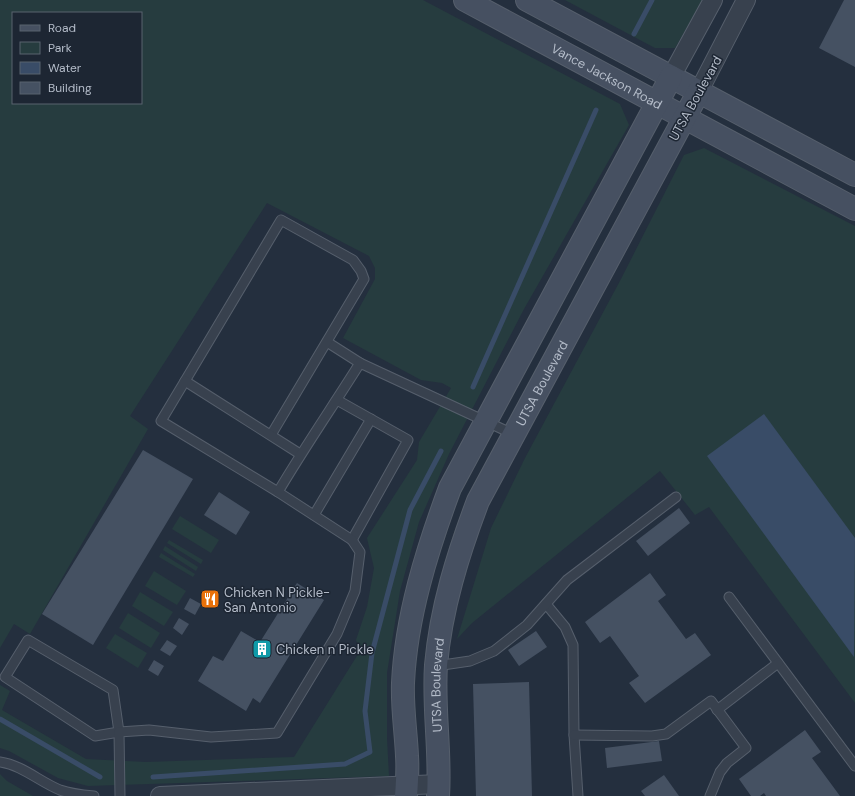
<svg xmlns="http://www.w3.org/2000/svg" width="855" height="796" viewBox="0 0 855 796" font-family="'DM Sans',sans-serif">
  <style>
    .green { fill: #263c3f; fill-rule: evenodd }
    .water { fill: #394c67 }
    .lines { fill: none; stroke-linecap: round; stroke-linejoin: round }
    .stream { stroke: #394c67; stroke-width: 5 }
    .building { fill: #455162 }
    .service-casing { stroke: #565f6c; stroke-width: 11 }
    .minor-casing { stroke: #565f6c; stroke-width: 20 }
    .secondary-casing { stroke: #565f6c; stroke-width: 24 }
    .service { stroke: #38414e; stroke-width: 9 }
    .minor { stroke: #38414e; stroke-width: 18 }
    .secondary { stroke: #465061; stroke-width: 22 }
    .labels { text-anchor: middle; stroke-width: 3; stroke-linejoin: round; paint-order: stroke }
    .street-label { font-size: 13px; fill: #b4bcc9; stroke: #1d2633 }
    .poi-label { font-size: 13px; fill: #b4bcc9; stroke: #1d2633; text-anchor: start }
  </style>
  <rect width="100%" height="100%" fill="#242f3e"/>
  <g class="green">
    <path d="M 0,0 L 423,0 L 620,104 L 629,125 L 524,309 L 449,454 L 419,522 L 400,591 L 387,673 L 387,738 L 389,776 L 88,786 L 58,778 L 9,751 L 0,748 L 0,685 L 10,691 L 2,710 L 86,759 L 146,762 L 294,757 L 360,651 L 356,640 L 367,607 L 374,568 L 367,538 L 417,460 L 419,442 L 451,388 L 442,383 L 421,380 L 343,338 L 375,279 L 375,268 L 369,256 L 267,203 L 130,416 L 148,429 L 30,634 L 14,624 L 0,648 ZM 13,13 L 141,13 L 141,103 L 13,103 Z"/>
    <polygon points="565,0 703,0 675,48 655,48"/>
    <polygon points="704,148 855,226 855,703 709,507 695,515 660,471 472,623 457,639 491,528 525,458 621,279 684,155"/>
    <polygon points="180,516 219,540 211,553 172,529"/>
    <polygon points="169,540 203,560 201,564 167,543"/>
    <polygon points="165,546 198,567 196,571 163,550"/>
    <polygon points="161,553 195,574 193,577 159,557"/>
    <polygon points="154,571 186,591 177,605 145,586"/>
    <polygon points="140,592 173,612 164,626 132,606"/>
    <polygon points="128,613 160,633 151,648 119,628"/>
    <polygon points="115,634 147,653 138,668 106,648"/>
    <polygon points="0,774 7,781 33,796 0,796"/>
  </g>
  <polygon class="water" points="764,414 855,538 854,657 707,456"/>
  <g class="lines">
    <g class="stream">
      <polyline points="634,34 652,0"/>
      <polyline points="473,387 596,110"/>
      <polyline points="0,719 100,777"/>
      <polyline points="153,777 345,764 370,752 365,711 372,653 410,510 441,451"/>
    </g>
  </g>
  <g class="building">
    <polygon points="844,0 855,0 855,67 819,48"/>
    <polygon points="143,450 193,479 93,645 42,614"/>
    <polygon points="219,492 250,512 236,535 204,515"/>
    <polygon points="679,508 690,523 648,556 636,541"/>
    <polygon points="650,573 666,595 658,601 686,639 695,633 711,655 645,703 629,683 639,676 610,636 600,643 585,622"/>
    <polygon points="297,583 324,600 260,703 253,698 246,711 198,681 213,656 223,661 241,631 260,642"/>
    <polygon points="190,598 201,604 195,615 184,609"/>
    <polygon points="179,618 189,624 182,635 173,628"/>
    <polygon points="536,631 547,647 519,666 508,650"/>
    <polygon points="167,640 177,646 170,656 160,650"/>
    <polygon points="154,660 164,666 158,676 148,670"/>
    <polygon points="529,682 532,796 476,796 473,684"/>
    <polygon points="805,730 821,752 812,758 840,796 766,796 764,793 760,796 751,796 739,779"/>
    <polygon points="659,741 662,761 607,768 605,748"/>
    <polygon points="664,775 679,796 645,796 641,791"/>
  </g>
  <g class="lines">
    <g class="service-casing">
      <g id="service">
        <polyline points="327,342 360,363"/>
        <polyline points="185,381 281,220 353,260 361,271 364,279 271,435"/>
        <polyline points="337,400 408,440 352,540"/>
        <polyline points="278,492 161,421 185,381 300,454"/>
        <polyline points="314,515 371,419"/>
        <polyline points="729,597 855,766"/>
        <polyline points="546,604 565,627 573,645 574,735 578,796"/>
        <polygon points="28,640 113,690 119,732 95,736 5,677"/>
        <polyline points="436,666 470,661 494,651 527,625 567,580 676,497"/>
        <polyline points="717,710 778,663"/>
        <polyline points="574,735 652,736 666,734 711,701 746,748 727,763 720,772 710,796"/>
        <path d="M 0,762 C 22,765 40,782 60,790 C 71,794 82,795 94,796"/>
        <path d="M 120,796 L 119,732 L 149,730 L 211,737 L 277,733 L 337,634 L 355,591 L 360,552 L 352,540 L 278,492 C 304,448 333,406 360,363 L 513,434"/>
      </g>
    </g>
    <g class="minor-casing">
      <g id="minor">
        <polyline points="671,77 713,0"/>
        <polyline points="699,91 746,0"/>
        <polyline points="160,796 439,784"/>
      </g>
    </g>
    <g class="secondary-casing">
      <g id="secondary">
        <path id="s1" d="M 465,0 L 855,209"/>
        <polyline points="527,0 855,175"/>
        <path d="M 406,796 C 407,783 408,769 407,756 C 406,732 402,708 403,683 C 406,617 427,550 450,488 L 671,77"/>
        <path id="s2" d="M 438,796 C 441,753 433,709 436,665 C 441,608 458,554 478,501 L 699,91"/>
      </g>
    </g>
    <use href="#service" class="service"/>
    <use href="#minor" class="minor"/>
    <use href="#secondary" class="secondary"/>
  </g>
  <defs>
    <g id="restaurant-square" transform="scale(1)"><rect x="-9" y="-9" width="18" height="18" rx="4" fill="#e8710a" stroke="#1d2633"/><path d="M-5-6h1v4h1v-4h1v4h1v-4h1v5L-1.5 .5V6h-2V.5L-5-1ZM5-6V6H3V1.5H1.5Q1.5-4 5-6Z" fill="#fff"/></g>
    <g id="building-square" transform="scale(1)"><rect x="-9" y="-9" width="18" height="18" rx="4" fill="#0f9aa8" stroke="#1d2633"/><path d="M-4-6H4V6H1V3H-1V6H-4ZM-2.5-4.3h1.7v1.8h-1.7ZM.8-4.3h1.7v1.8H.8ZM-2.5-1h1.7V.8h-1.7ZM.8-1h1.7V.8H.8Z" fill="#fff"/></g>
  </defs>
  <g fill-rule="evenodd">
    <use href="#restaurant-square" x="210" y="599"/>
    <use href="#building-square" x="262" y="649"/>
  </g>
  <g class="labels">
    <g class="street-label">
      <text dy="5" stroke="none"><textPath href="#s1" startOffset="161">Vance Jackson Road</textPath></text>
      <text transform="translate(695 98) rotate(-61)" y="5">UTSA Boulevard</text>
      <text dy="5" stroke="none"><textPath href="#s2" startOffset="435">UTSA Boulevard</textPath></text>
      <text dy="5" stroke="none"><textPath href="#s2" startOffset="111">UTSA Boulevard</textPath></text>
    </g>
    <g class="poi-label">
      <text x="224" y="597">Chicken N Pickle-<tspan x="224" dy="15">San Antonio</tspan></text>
      <text x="276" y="654">Chicken n Pickle</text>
    </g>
  </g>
  <rect x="12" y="12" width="130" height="92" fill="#1d2633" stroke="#59626f"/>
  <rect x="20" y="25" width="20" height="6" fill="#465061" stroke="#59626f"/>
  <text x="48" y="32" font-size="12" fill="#b4bcc9">Road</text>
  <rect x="20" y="42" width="20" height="12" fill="#263c3f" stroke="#59626f"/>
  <text x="48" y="52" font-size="12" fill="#b4bcc9">Park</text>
  <rect x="20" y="62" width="20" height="12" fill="#394c67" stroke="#59626f"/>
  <text x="48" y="72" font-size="12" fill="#b4bcc9">Water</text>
  <rect x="20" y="82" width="20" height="12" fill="#455162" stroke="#59626f"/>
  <text x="48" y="92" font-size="12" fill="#b4bcc9">Building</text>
</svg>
